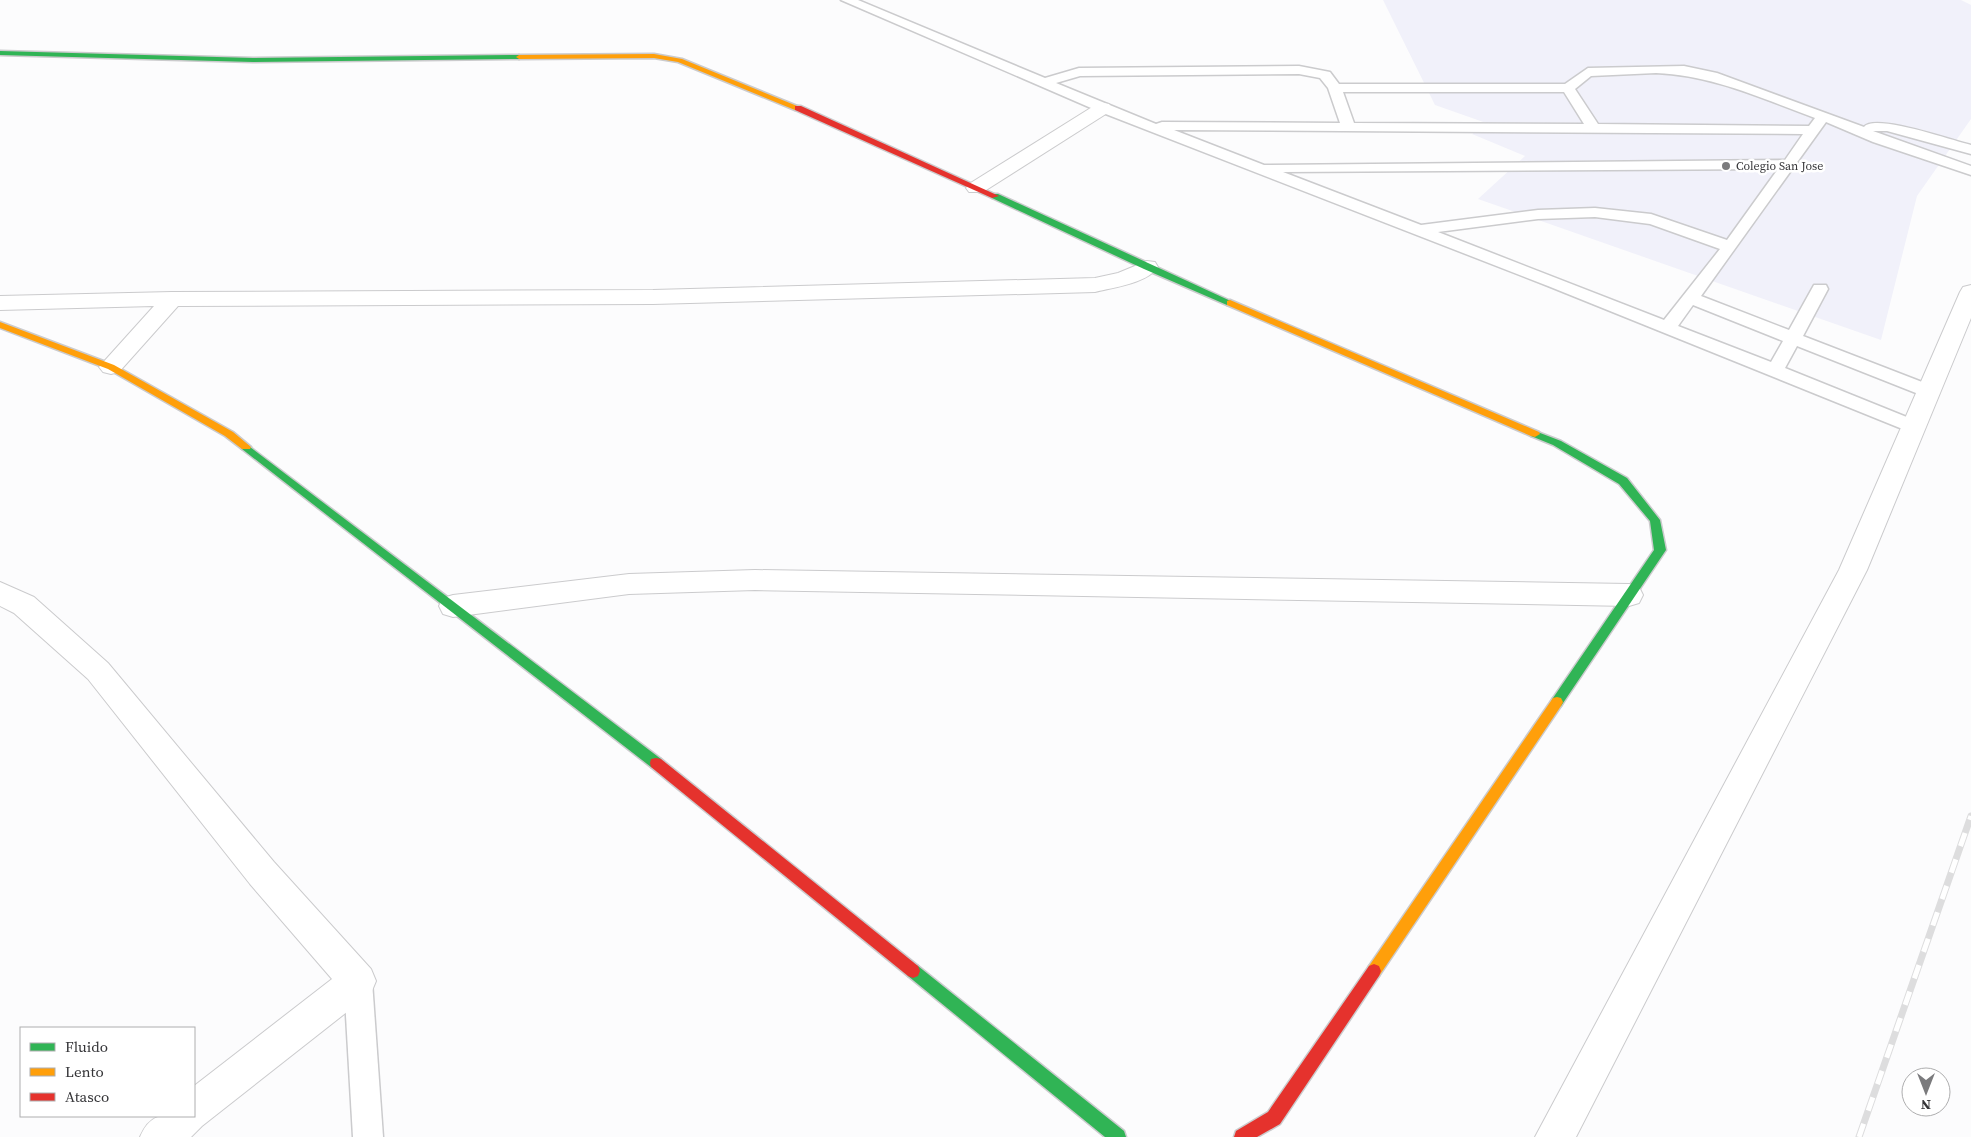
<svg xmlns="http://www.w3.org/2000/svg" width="1971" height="1137" viewBox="0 0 1971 1137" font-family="'Source Serif 4',serif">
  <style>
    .built { fill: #f1f1fa }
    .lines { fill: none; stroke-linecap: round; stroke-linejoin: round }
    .lane-casing { stroke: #cbcbcd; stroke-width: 3 }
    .street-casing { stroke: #cbcbcd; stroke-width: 2 }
    .fast-casing { stroke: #cbcbcd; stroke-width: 3 }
    .slow-casing { stroke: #cbcbcd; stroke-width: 3 }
    .jam-casing { stroke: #cbcbcd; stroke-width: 3 }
    .lane { fill: #fff; fill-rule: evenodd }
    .street { fill: #fff; fill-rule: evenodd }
    .fast { fill: #30b455; fill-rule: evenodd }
    .slow { fill: #ff9f0a; fill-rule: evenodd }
    .jam { fill: #e5322d; fill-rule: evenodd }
    .rail-casing { stroke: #ddddde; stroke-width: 7 }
    .rail { stroke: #fff; stroke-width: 5; stroke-dasharray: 14; stroke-linecap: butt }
    .poi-dot { fill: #7b7b7d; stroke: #fff; stroke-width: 2 }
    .labels { text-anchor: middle; stroke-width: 5; stroke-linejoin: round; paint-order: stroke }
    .far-poi-label { font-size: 12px; fill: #353538; stroke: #fff; text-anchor: start }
  </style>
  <rect width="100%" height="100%" fill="#fcfcfd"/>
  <polygon class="built" points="1383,0 1961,0 1971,5 1971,119 1917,196 1881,340 1478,199 1525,156 1472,134 1489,124 1435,105"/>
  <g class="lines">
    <g class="lane-casing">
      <g id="lane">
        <path d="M 841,0 L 858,0 L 1045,78 L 1079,68 L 1299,66 L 1330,72 L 1339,84 L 1565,84 L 1588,68 L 1684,66 L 1717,73 L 1864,127 C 1875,113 1953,141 1971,145 L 1971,154 L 1887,131 L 1873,131 L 1971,166 L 1971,175 L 1873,142 L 1826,122 L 1701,296 L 1789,330 L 1814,285 L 1826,285 L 1828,289 L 1803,336 L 1935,387 L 1937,391 L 1935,395 L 1921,395 L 1797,346 L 1785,368 L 1919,422 L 1921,426 L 1919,430 L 1912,432 L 1905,430 L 1548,286 L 1098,111 ZM 1656,73 C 1712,75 1763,99 1815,118 L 1809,126 L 1598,124 L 1575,89 L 1591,76 ZM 1299,74 L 1320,78 L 1328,88 L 1340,123 L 1162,122 L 1156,124 L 1056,83 L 1080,76 ZM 1343,92 L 1564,92 L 1584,124 L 1354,123 ZM 1174,130 L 1803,134 L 1785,160 L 1264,165 ZM 1778,169 L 1727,240 L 1651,214 L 1595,208 L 1538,210 L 1421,225 L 1283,172 ZM 1595,217 L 1650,224 L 1720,249 L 1664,320 L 1438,232 L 1538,219 ZM 1693,305 L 1783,341 L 1771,362 L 1678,326 Z"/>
        <polygon points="358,968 368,971 372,981 383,1137 353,1137 344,981 348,971"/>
      </g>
    </g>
    <g class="street-casing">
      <g id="street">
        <polygon points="1103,103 1109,104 1112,108 1109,112 983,192 969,192 966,188 969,184 1097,104"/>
        <path d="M 1147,261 L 1155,262 L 1158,267 C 1146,284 1114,287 1095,292 L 653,304 L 178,306 L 119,372 L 111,374 L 103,372 L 99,367 L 154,306 L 0,310 L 0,296 L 172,292 L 653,290 L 1095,278 L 1118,273 Z"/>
        <polygon points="1971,285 1971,318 1867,570 1576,1137 1535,1137 1839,570 1960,292 1963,287"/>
        <polygon points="755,570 1629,584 1639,587 1643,595 1639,603 1629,606 755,590 629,594 453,617 443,614 439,606 443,598 453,595 629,574"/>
        <path d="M 0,582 L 34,597 L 108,663 L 274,862 L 371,969 L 376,981 L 371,993 L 202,1126 L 191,1137 L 140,1137 C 152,1109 167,1116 194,1116 L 194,1086 L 332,979 L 250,884 L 88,679 L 14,613 L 0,606 Z"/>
      </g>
    </g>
    <g class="fast-casing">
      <g id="fast">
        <polygon points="0,51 253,58 519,55 522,57 519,59 253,62 0,55"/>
        <polygon points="992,194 998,194 1235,303 1233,305 1227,305 1144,269 992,198"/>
        <polygon points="1535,431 1561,441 1627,478 1660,520 1666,550 1561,706 1557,707 1553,706 1551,702 1553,698 1654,550 1650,521 1619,484 1553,445 1531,436 1530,434"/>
        <polygon points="246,444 661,759 662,763 661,767 656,768 651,767 242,449 241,447"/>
        <polygon points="913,964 918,966 1124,1131 1126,1137 1105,1137 908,976 906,971 908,966"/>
      </g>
    </g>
    <g class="slow-casing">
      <g id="slow">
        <polygon points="654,54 682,59 802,108 795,110 678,62 654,58 519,59 516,57 519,55"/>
        <polygon points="1230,300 1539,432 1540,434 1535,437 1531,436 1227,305 1227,301"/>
        <polygon points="0,322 114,365 233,432 251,447 250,449 242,449 225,436 108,369 0,328"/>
        <polygon points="1557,697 1561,698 1563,702 1561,706 1379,976 1374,978 1369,976 1367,971 1369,966 1553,698"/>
      </g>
    </g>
    <g class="jam-casing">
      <g id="jam">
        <polygon points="795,106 801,106 999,196 992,198 795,110"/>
        <polygon points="656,758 661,759 918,966 920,971 918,976 913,978 908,976 651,767 650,763 651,759"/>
        <polygon points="1374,964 1379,966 1381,971 1379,976 1280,1124 1257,1137 1234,1137 1236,1131 1268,1112 1369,966"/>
      </g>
    </g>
    <use href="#lane" class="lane"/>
    <use href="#street" class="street"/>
    <use href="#fast" class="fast"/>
    <use href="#slow" class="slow"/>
    <use href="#jam" class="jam"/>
    <g class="rail-casing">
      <polyline id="rail" points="1859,1137 1971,816"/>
    </g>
    <use href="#rail" class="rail"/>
  </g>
  <circle class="poi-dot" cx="1726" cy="166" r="5"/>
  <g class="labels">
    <g class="far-poi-label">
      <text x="1736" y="170">Colegio San Jose</text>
    </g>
  </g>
  <rect x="20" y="1027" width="175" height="90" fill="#ffffff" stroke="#aeaeaf"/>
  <rect x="30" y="1043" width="25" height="8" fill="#30b455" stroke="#aeaeaf"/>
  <text x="65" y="1052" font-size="15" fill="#353538">Fluido</text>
  <rect x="30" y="1068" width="25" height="8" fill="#ff9f0a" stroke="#aeaeaf"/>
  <text x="65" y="1077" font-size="15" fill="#353538">Lento</text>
  <rect x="30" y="1093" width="25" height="8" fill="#e5322d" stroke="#aeaeaf"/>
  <text x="65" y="1102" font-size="15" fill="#353538">Atasco</text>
  <g transform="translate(1926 1092) rotate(180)"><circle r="24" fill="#ffffff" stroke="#aeaeaf"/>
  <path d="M0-4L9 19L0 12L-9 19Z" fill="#7b7b7d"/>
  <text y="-8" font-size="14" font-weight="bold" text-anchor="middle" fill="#353538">N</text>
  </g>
</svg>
